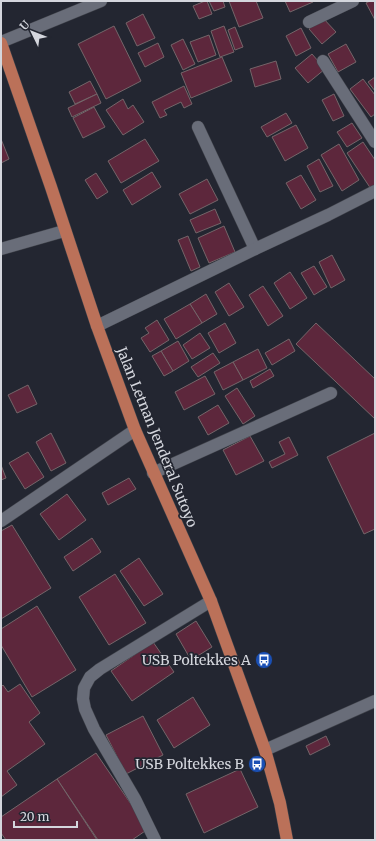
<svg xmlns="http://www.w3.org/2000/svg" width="376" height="841" viewBox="0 0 376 841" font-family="Merriweather,serif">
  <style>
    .building { fill: #5d273c; stroke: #746569 }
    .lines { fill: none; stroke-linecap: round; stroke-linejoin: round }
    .minor-casing { stroke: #40434b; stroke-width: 13 }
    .major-casing { stroke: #40434b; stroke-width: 13 }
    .minor { stroke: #696d79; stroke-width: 12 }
    .major { stroke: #bb7159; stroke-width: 12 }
    .labels { text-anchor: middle; stroke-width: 3.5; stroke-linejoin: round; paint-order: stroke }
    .street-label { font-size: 14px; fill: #d4d6dd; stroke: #232631 }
    .poi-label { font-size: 14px; fill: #d4d6dd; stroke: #232631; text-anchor: end }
  </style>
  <rect width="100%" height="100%" fill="#232631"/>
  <g class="building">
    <polygon points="205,1 207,1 212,14 199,19 193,6"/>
    <polygon points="209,1 223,1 225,7 214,11"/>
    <polygon points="229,1 256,1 263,18 239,27"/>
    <polygon points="285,1 313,1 313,2 290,12"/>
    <polygon points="370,1 375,1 375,20 366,3"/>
    <polygon points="143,14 155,38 137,46 126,23"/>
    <polygon points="322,17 336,32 322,44 309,29"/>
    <polygon points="114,26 141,81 106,99 78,44"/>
    <polygon points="224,26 234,52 220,57 211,31"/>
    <polygon points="235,27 243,47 235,50 228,30"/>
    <polygon points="301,28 311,48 296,56 286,36"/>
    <polygon points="209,35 216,55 198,62 190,42"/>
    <polygon points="183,39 195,64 183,70 171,45"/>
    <polygon points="158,43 164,57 145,67 138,53"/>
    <polygon points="346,44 356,62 338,72 328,54"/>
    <polygon points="312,54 325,69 308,83 295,68"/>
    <polygon points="222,57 232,81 191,98 181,73"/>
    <polygon points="276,61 281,79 255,87 250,69"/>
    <polygon points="375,77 375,91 368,82"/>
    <polygon points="363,79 375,95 375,114 371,117 350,89"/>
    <polygon points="90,81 97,94 75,104 69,92"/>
    <polygon points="184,86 192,104 184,108 181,102 164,110 167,115 160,118 152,102"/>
    <polygon points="97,94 101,103 72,117 68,108"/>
    <polygon points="334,94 344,116 333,121 322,100"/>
    <polygon points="123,99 128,109 133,105 144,122 123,135 106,110"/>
    <polygon points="94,107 105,127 83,138 73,118"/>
    <polygon points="286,113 292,123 267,137 261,127"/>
    <polygon points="352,123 362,138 347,147 337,132"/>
    <polygon points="296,125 308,148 285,161 272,137"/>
    <polygon points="1,139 9,159 1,163"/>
    <polygon points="145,139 159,161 121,183 108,161"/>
    <polygon points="363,142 375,160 375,187 371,189 347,153"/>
    <polygon points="339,144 359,180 342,191 321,155"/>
    <polygon points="319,159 333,186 320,192 307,166"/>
    <polygon points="152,172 161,187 132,205 123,190"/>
    <polygon points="96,173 108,192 97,199 85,180"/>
    <polygon points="301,175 316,200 301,209 286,183"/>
    <polygon points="207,179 218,200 190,214 179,194"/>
    <polygon points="215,209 221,223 196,233 190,220"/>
    <polygon points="224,226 235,252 209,263 198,238"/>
    <polygon points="188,236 200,267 191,271 178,240"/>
    <polygon points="332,255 345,280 331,288 319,262"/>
    <polygon points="314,266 327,287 314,295 301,273"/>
    <polygon points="290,272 307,298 290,309 274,283"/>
    <polygon points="229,283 244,307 229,316 215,292"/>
    <polygon points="263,286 283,316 268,326 249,295"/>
    <polygon points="206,294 217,314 202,323 190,304"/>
    <polygon points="190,304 202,323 176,339 164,319"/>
    <polygon points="157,320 169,340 150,352 141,338 149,333 145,328"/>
    <polygon points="225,323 236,343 219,353 208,333"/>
    <polygon points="316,323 375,379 375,419 296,344"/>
    <polygon points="200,333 210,348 192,359 183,345"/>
    <polygon points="289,339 295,351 272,365 265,353"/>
    <polygon points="178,341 189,361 173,371 161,351"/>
    <polygon points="258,349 267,368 243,380 233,362"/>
    <polygon points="161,351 173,371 164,376 152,356"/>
    <polygon points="213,353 220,363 198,377 191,367"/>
    <polygon points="233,362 243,380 223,390 214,372"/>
    <polygon points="270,369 274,376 253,388 250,381"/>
    <polygon points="205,376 215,394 184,410 175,392"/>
    <polygon points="28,385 37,404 17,413 8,395"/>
    <polygon points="237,388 255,416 243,424 225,396"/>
    <polygon points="218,405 229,423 208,435 198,417"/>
    <polygon points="51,433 66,463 51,471 36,442"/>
    <polygon points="375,433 375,529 364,534 327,457"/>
    <polygon points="250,436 264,461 236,475 223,450"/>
    <polygon points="289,437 298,455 272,468 269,462 285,454 279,442"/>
    <polygon points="28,452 44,477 25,489 9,463"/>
    <polygon points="1,465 6,478 1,480"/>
    <polygon points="129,478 136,489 108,505 102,493"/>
    <polygon points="67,494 86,520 59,540 40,514"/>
    <polygon points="12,525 51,588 1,619 1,531"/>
    <polygon points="92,538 101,552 73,571 64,557"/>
    <polygon points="139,558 163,594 144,606 120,571"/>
    <polygon points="115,574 146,623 109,645 79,597"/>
    <polygon points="37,606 76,670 32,697 1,645 1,629"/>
    <polygon points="196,621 212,647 191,660 176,634"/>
    <polygon points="153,642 174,672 132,701 111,671"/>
    <polygon points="20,684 40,713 29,722 45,744 7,771 17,785 1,797 1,687 3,685 8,692"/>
    <polygon points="193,697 210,725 174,748 157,720"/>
    <polygon points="143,716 163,755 126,774 106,735"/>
    <polygon points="326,736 330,745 310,755 306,746"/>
    <polygon points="96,753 148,829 132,840 98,840 57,779"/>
    <polygon points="240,769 258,807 204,833 186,794"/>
    <polygon points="57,779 97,840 6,840 1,833 1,817"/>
  </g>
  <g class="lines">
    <g class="minor-casing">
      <g id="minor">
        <polyline points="309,22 353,1"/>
        <polyline points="1,42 101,1"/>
        <polyline points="323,61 375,142"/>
        <polyline points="198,127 255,249"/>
        <polyline points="1,249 64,231"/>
        <polyline points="97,326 255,249 328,215 375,191"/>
        <polyline points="153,473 331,393"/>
        <polyline points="1,521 135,430"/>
        <polyline points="265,750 375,701"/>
        <polyline points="155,840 135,799 94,729 85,709 83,699 84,688 90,677 100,669 211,601"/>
      </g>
    </g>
    <g class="major-casing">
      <polyline id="major" points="1,43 51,187 97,326 135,430 211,601 265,750 280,803 287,840"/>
    </g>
    <use href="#minor" class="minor"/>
    <use href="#major" class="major"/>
  </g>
  <defs>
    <g id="bus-disc" transform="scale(0.9)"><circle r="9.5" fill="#1a4fb4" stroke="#232631"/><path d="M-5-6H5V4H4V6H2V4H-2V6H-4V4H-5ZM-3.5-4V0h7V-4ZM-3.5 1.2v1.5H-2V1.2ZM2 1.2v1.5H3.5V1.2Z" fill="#fff"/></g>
  </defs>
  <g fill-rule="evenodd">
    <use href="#bus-disc" x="264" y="660"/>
    <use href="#bus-disc" x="257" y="764"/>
  </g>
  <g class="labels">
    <g class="street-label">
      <text transform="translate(157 437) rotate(68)" y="5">Jalan Letnan Jenderal Sutoyo</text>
    </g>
    <g class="poi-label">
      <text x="251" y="665">USB Poltekkes A</text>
      <text x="244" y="769">USB Poltekkes B</text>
    </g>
  </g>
  <rect width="376" height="841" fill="none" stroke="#d4d6dd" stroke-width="4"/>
  <g transform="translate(32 32) rotate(313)" stroke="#232631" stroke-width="3" paint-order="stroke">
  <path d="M0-3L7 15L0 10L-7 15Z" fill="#d4d6dd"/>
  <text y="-6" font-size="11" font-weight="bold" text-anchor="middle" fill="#d4d6dd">U</text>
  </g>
  <path d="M14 821v6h63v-6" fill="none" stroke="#d4d6dd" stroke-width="2"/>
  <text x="20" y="821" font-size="12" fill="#d4d6dd" stroke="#232631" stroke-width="3" paint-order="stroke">20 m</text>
</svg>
